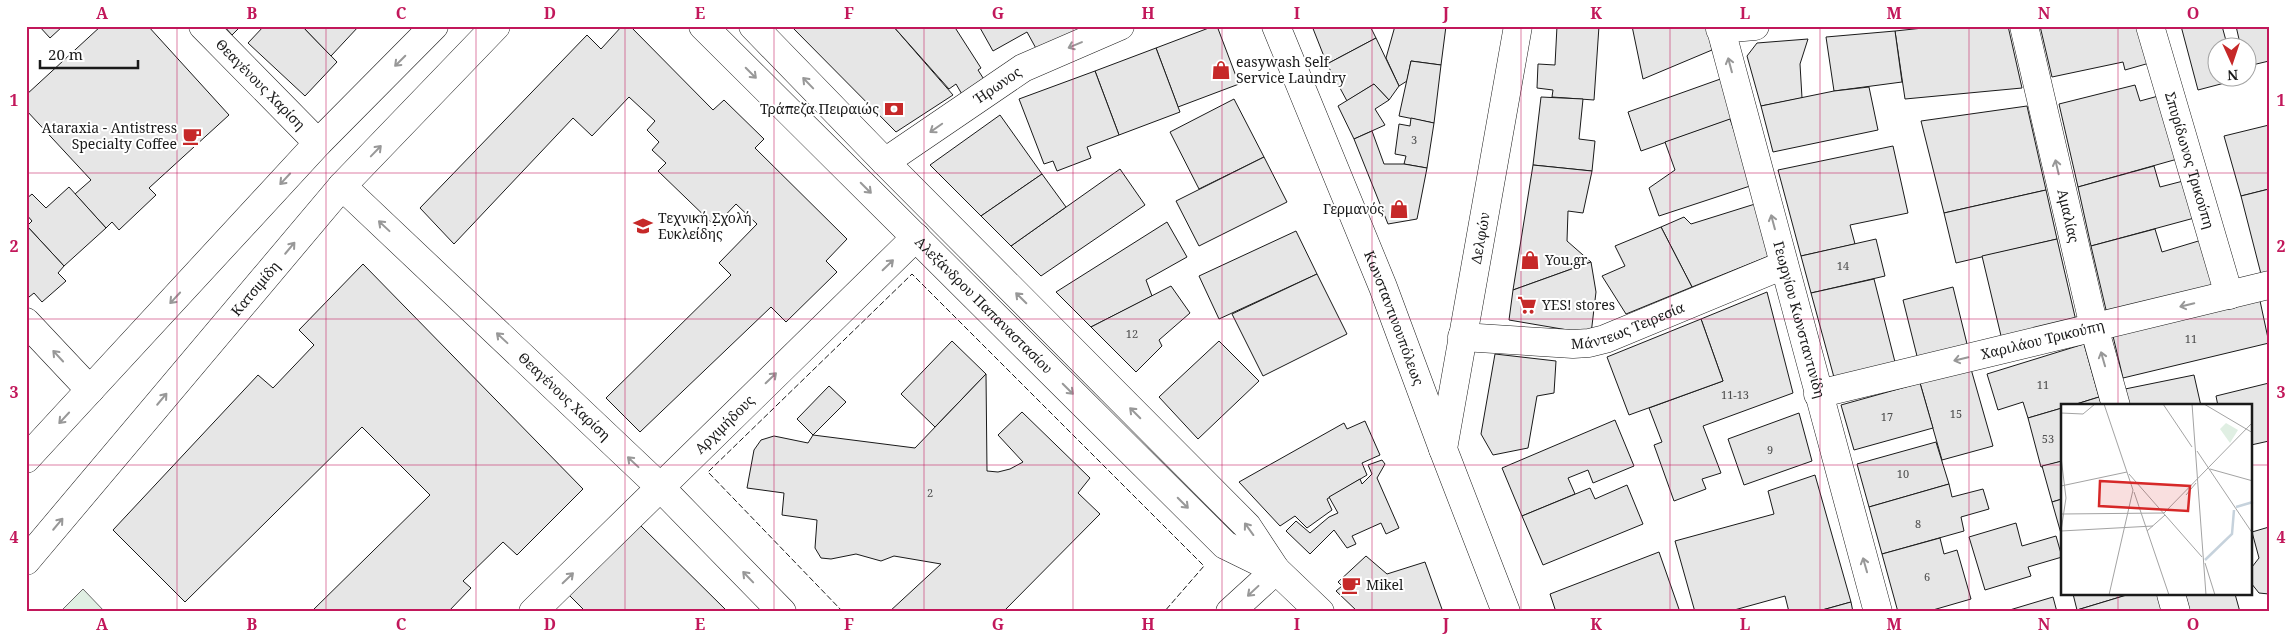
<svg xmlns="http://www.w3.org/2000/svg" width="2295" height="638" viewBox="0 0 2295 638" font-family="'Noto Serif',serif">
  <style>
    .green { fill: #e0efe3; stroke: #6a6a6a }
    .building { fill: #e6e6e6; stroke: #1a1a1a }
    .lines { fill: none; stroke-linecap: round; stroke-linejoin: round }
    .minor-casing { stroke: #1a1a1a; stroke-width: 29 }
    .tertiary-casing { stroke: #1a1a1a; stroke-width: 29 }
    .secondary-casing { stroke: #1a1a1a; stroke-width: 29 }
    .minor { stroke: #fff; stroke-width: 28 }
    .tertiary { stroke: #fff; stroke-width: 28 }
    .secondary { stroke: #fff; stroke-width: 28 }
    .fence { stroke: #1a1a1a; stroke-width: 1; stroke-dasharray: 6 2.5; stroke-linecap: butt }
    .oneway { stroke: #989898 }
    .grid { fill: none; stroke: #c2185b; stroke-width: 1; stroke-opacity: 0.55 }
    .labels { text-anchor: middle; stroke-width: 4; stroke-linejoin: round; paint-order: stroke }
    .number-label { font-size: 11px; fill: #4d4d4d }
    .poi-label { font-size: 14px; fill: #1a1a1a; stroke: #fff; text-anchor: start }
    .street-label { font-size: 14px; fill: #1a1a1a; stroke: #fff }
    .inset-river { fill: none; stroke: #c6d2dc; stroke-width: 2.5 }
    .inset-road { fill: none; stroke: #a3a3a3; stroke-width: 1 }
    .view { fill: #d62828; fill-opacity: 0.15; stroke: #d62828; stroke-width: 2.5 }
    .inset-edge { fill: none; stroke: #1a1a1a; stroke-width: 2.5 }
    .neatline { fill: none; stroke: #c2185b; stroke-width: 2 }
    .grid-label { font-size: 16px; text-anchor: middle; font-weight: bold; fill: #c2185b }
  </style>
  <rect width="100%" height="100%" fill="#fff"/>
  <polygon class="green" points="83,589 105,612 60,612"/>
  <g class="building">
    <polygon points="39,26 63,26 50,38"/>
    <polygon points="101,26 148,26 229,115 149,188 156,195 119,230 112,222 106,228 75,194 91,180 26,110 26,95"/>
    <polygon points="224,26 241,26 232,35"/>
    <polygon points="264,26 302,26 337,62 305,96 248,43"/>
    <polygon points="302,26 359,26 331,56"/>
    <polygon points="622,26 630,26 713,110 724,100 764,139 755,148 847,239 826,261 837,272 786,322 771,307 640,432 606,398 731,275 719,263 757,224 736,204 715,226 658,171 666,163 652,150 659,142 647,130 655,121 629,97 592,136 573,118 454,244 420,208 587,35 601,49"/>
    <polygon points="791,26 893,26 953,95 896,132"/>
    <polygon points="893,26 954,26 981,68 978,70 985,81 963,96 956,84 949,89"/>
    <polygon points="979,26 1076,26 1078,30 1038,52 1027,32 993,51"/>
    <polygon points="1214,26 1217,26 1239,84 1178,107 1156,48"/>
    <polygon points="1312,26 1370,26 1376,38 1327,64"/>
    <polygon points="1395,26 1446,26 1441,65 1411,61 1407,81 1399,86 1386,58"/>
    <polygon points="1557,26 1599,26 1594,100 1552,97 1553,90 1537,88 1538,64 1555,65"/>
    <polygon points="1632,26 1707,26 1712,50 1643,79"/>
    <polygon points="1942,26 2008,26 2022,88 1905,99 1895,31"/>
    <polygon points="2040,26 2142,26 2153,62 2125,70 2123,62 2052,77"/>
    <polygon points="2181,26 2222,26 2228,48 2218,48 2218,78 2236,78 2236,80 2198,90"/>
    <polygon points="2236,26 2269,26 2269,61 2248,66 2248,48 2241,48"/>
    <polygon points="1895,31 1902,82 1834,91 1826,37"/>
    <polygon points="1376,38 1399,86 1389,100 1374,84 1347,101 1327,64"/>
    <polygon points="1808,39 1800,64 1802,98 1761,106 1747,56 1757,43"/>
    <polygon points="1156,48 1180,112 1119,135 1095,71"/>
    <polygon points="1411,61 1441,65 1434,123 1399,116"/>
    <polygon points="1095,71 1119,135 1087,147 1091,158 1057,171 1053,161 1044,164 1019,99"/>
    <polygon points="1726,77 1740,116 1641,151 1628,112"/>
    <polygon points="1374,84 1389,100 1375,109 1385,125 1354,139 1338,106"/>
    <polygon points="2135,85 2140,101 2162,95 2181,158 2078,187 2059,104"/>
    <polygon points="1869,87 1878,130 1773,152 1761,106 1834,91"/>
    <polygon points="1541,97 1583,99 1579,139 1595,141 1592,171 1533,165"/>
    <polygon points="1234,99 1264,157 1199,189 1170,132"/>
    <polygon points="2027,106 2046,190 1944,213 1921,121"/>
    <polygon points="1000,115 1042,174 981,216 930,165"/>
    <polygon points="1411,118 1434,123 1427,168 1404,164 1406,156 1395,154 1399,124 1410,126"/>
    <polygon points="1730,119 1753,185 1659,216 1649,188 1675,170 1665,142"/>
    <polygon points="2269,125 2269,189 2241,196 2224,136"/>
    <polygon points="1372,131 1384,164 1404,164 1427,168 1417,219 1388,224 1354,139"/>
    <polygon points="1893,146 1908,213 1850,225 1855,244 1801,256 1778,170"/>
    <polygon points="1264,157 1287,202 1199,246 1176,201"/>
    <polygon points="1533,165 1592,171 1583,213 1568,211 1567,241 1591,262 1513,290"/>
    <polygon points="2154,166 2160,187 2187,180 2198,217 2091,246 2078,187"/>
    <polygon points="1120,169 1145,205 1041,276 1011,246"/>
    <polygon points="1042,174 1066,207 1011,246 981,216"/>
    <polygon points="69,187 106,228 64,266 27,226 32,221 26,214 26,199 32,194 46,208"/>
    <polygon points="2269,189 2269,272 2261,274 2241,196"/>
    <polygon points="2046,190 2057,239 1956,263 1944,213"/>
    <polygon points="1755,204 1769,256 1692,287 1661,227 1684,217 1691,224"/>
    <polygon points="1167,222 1187,257 1146,280 1152,296 1091,327 1056,292"/>
    <polygon points="26,225 64,266 58,273 66,281 42,302 34,293 29,297 26,293"/>
    <polygon points="1661,227 1692,287 1626,314 1602,276 1625,266 1615,246"/>
    <polygon points="2155,229 2162,252 2205,239 2219,285 2107,314 2091,246"/>
    <polygon points="1296,231 1317,274 1219,319 1199,276"/>
    <polygon points="1876,239 1885,276 1811,293 1801,256"/>
    <polygon points="2057,239 2076,321 2002,340 1982,256"/>
    <polygon points="1591,262 1596,292 1591,334 1509,320 1513,290"/>
    <polygon points="363,264 583,489 517,555 503,542 463,581 471,588 448,612 311,612 430,495 362,427 185,602 113,530 258,375 273,388 314,345 299,330"/>
    <polygon points="1317,274 1347,334 1263,376 1232,314"/>
    <polygon points="1874,279 1896,366 1835,381 1811,293"/>
    <polygon points="1171,286 1190,313 1159,340 1162,346 1136,372 1091,327"/>
    <polygon points="1953,287 1968,348 1918,360 1903,300"/>
    <polygon points="1767,292 1793,393 1703,426 1721,473 1702,479 1706,489 1674,501 1654,445 1662,442 1649,408 1723,381 1701,319"/>
    <polygon points="2259,296 2269,343 2123,378 2112,332"/>
    <polygon points="1701,319 1723,381 1629,415 1607,357"/>
    <polygon points="952,341 986,374 935,427 901,394"/>
    <polygon points="1219,341 1259,381 1198,439 1159,397"/>
    <polygon points="2084,344 2099,397 2070,406 2062,406 2062,408 2028,418 2023,402 1998,410 1987,374"/>
    <polygon points="1495,354 1556,361 1554,393 1537,396 1528,448 1493,455 1481,434"/>
    <polygon points="1971,369 1993,446 1942,460 1920,383"/>
    <polygon points="986,374 987,471 998,472 1010,469 1023,462 998,435 1022,412 1090,478 1078,493 1100,514 1003,612 889,612 941,564 894,556 881,561 856,554 831,559 821,558 815,548 817,520 782,515 784,493 747,488 754,450 761,440 774,436 808,443 813,435 915,448"/>
    <polygon points="2194,375 2201,406 2129,406 2125,389"/>
    <polygon points="1920,383 1933,428 1854,450 1841,405"/>
    <polygon points="2269,383 2269,441 2251,445 2251,406 2218,406 2216,396"/>
    <polygon points="829,386 846,402 813,435 797,419"/>
    <polygon points="2099,397 2102,406 2070,406"/>
    <polygon points="2062,408 2062,461 2041,467 2028,418"/>
    <polygon points="1799,413 1812,461 1744,485 1728,439"/>
    <polygon points="1615,420 1634,466 1593,483 1588,470 1568,478 1575,494 1522,516 1502,468"/>
    <polygon points="1365,421 1380,455 1362,463 1367,475 1327,499 1332,510 1307,528 1295,516 1280,526 1239,482 1344,423 1347,429"/>
    <polygon points="1936,442 1949,484 1869,507 1857,464"/>
    <polygon points="1382,460 1385,464 1377,478 1399,528 1386,534 1381,523 1352,536 1356,544 1347,548 1334,530 1310,554 1286,531 1296,521 1310,533 1329,517 1338,513 1329,497 1360,479 1362,484 1372,474 1368,465"/>
    <polygon points="2062,461 2062,499 2052,502 2042,466"/>
    <polygon points="1815,475 1851,602 1815,612 1789,612 1785,596 1727,612 1695,612 1675,541 1774,514 1768,491"/>
    <polygon points="1949,484 1952,497 1983,489 1989,509 1961,517 1964,531 1882,554 1869,507"/>
    <polygon points="1627,485 1643,524 1543,565 1522,516 1590,488 1595,499"/>
    <polygon points="2062,499 2062,537 2052,502"/>
    <polygon points="2016,523 2022,546 2056,536 2062,557 2028,567 2031,576 1985,590 1969,537"/>
    <polygon points="640,525 728,612 586,612 569,595"/>
    <polygon points="2269,527 2269,594 2259,593 2251,583 2252,567 2259,558 2252,532"/>
    <polygon points="1940,538 1944,554 1957,550 1971,599 1926,612 1898,612 1882,554"/>
    <polygon points="1659,552 1680,612 1556,612 1550,594"/>
    <polygon points="1366,556 1387,574 1425,562 1443,612 1358,612 1336,591 1342,586 1338,582"/>
    <polygon points="2073,594 2130,594 2077,610"/>
    <polygon points="2130,594 2158,594 2163,612 2078,612 2077,610"/>
    <polygon points="2185,594 2235,594 2240,612 2190,612"/>
    <polygon points="2053,597 2057,612 2003,612"/>
    <polygon points="1851,602 1853,612 1815,612"/>
  </g>
  <g class="lines">
    <g class="minor-casing">
      <g id="minor">
        <path id="s1" d="M 203,26 L 318,143"/>
        <path id="s2" d="M 1720,26 L 1878,612"/>
        <path id="s3" d="M 2024,26 L 2094,327 L 2116,406"/>
        <path id="s4" d="M 2150,26 L 2229,295"/>
        <polyline points="1720,29 1755,26"/>
        <path id="s5" d="M 885,162 L 1023,68 L 1120,26"/>
        <path id="s6" d="M 342,186 L 660,487 L 782,612"/>
        <polyline points="26,322 90,390"/>
        <path id="s7" d="M 1462,337 L 1573,344 L 1589,343 L 1605,339 L 1784,265"/>
        <path id="s8" d="M 1818,394 L 2269,285"/>
        <polyline points="2171,594 2176,612"/>
        <path id="s9" d="M 533,612 L 916,237"/>
        <polyline points="1230,612 1276,570"/>
      </g>
    </g>
    <g class="tertiary-casing">
      <g id="tertiary">
        <path id="s10" d="M 1276,26 L 1383,287 L 1443,449"/>
      </g>
    </g>
    <g class="secondary-casing">
      <g id="secondary">
        <path id="s11" d="M 703,26 L 1225,545 L 1276,570"/>
        <polyline points="753,26 885,162 1247,526 1276,570 1320,612"/>
        <polyline points="26,459 318,143 434,26"/>
        <path id="s12" d="M 26,561 L 342,186 L 496,26"/>
        <path id="s13" d="M 1506,612 L 1443,449 L 1518,26"/>
      </g>
    </g>
    <use href="#minor" class="minor"/>
    <use href="#tertiary" class="tertiary"/>
    <use href="#secondary" class="secondary"/>
    <polyline class="fence" points="843,612 708,472 912,274 1204,566 1164,612"/>
  </g>
  <defs><path id="oneway-shaft" d="M-6 0H5M1.5-3L5.5 0L1.5 3" fill="none" stroke-width="1.6" stroke-linecap="round" stroke-linejoin="round" transform="scale(1.25)"/></defs>
  <g class="oneway">
    <use href="#oneway-shaft" transform="translate(1075 45) rotate(157)"/>
    <use href="#oneway-shaft" transform="translate(400 61) rotate(135)"/>
    <use href="#oneway-shaft" transform="translate(1730 65) rotate(-105)"/>
    <use href="#oneway-shaft" transform="translate(751 73) rotate(45)"/>
    <use href="#oneway-shaft" transform="translate(808 83) rotate(-134)"/>
    <use href="#oneway-shaft" transform="translate(936 128) rotate(145)"/>
    <use href="#oneway-shaft" transform="translate(376 151) rotate(-46)"/>
    <use href="#oneway-shaft" transform="translate(2057 167) rotate(-103)"/>
    <use href="#oneway-shaft" transform="translate(285 179) rotate(133)"/>
    <use href="#oneway-shaft" transform="translate(866 188) rotate(45)"/>
    <use href="#oneway-shaft" transform="translate(1773 222) rotate(-105)"/>
    <use href="#oneway-shaft" transform="translate(384 226) rotate(-137)"/>
    <use href="#oneway-shaft" transform="translate(290 248) rotate(-50)"/>
    <use href="#oneway-shaft" transform="translate(888 265) rotate(-44)"/>
    <use href="#oneway-shaft" transform="translate(175 298) rotate(133)"/>
    <use href="#oneway-shaft" transform="translate(1021 298) rotate(-135)"/>
    <use href="#oneway-shaft" transform="translate(2187 305) rotate(166)"/>
    <use href="#oneway-shaft" transform="translate(502 338) rotate(-137)"/>
    <use href="#oneway-shaft" transform="translate(58 356) rotate(-133)"/>
    <use href="#oneway-shaft" transform="translate(1961 359) rotate(166)"/>
    <use href="#oneway-shaft" transform="translate(2103 359) rotate(-106)"/>
    <use href="#oneway-shaft" transform="translate(771 378) rotate(-44)"/>
    <use href="#oneway-shaft" transform="translate(1068 389) rotate(45)"/>
    <use href="#oneway-shaft" transform="translate(162 399) rotate(-50)"/>
    <use href="#oneway-shaft" transform="translate(1135 413) rotate(-135)"/>
    <use href="#oneway-shaft" transform="translate(64 418) rotate(133)"/>
    <use href="#oneway-shaft" transform="translate(633 462) rotate(-137)"/>
    <use href="#oneway-shaft" transform="translate(1183 503) rotate(45)"/>
    <use href="#oneway-shaft" transform="translate(58 524) rotate(-50)"/>
    <use href="#oneway-shaft" transform="translate(1249 529) rotate(-126)"/>
    <use href="#oneway-shaft" transform="translate(1865 565) rotate(-106)"/>
    <use href="#oneway-shaft" transform="translate(748 577) rotate(-134)"/>
    <use href="#oneway-shaft" transform="translate(568 578) rotate(-44)"/>
    <use href="#oneway-shaft" transform="translate(1253 591) rotate(137)"/>
  </g>
  <path class="grid" d="M 177,26 L 177,612M 326,26 L 326,612M 476,26 L 476,612M 625,26 L 625,612M 774,26 L 774,612M 924,26 L 924,612M 1073,26 L 1073,612M 1222,26 L 1222,612M 1372,26 L 1372,612M 1521,26 L 1521,612M 1670,26 L 1670,612M 1820,26 L 1820,612M 1969,26 L 1969,612M 2118,26 L 2118,406M 26,173 L 2269,173M 26,319 L 2269,319M 26,465 L 2062,465M 2251,465 L 2269,465M 2118,594 L 2118,612"/>
  <defs>
    <g id="shop-bare" transform="scale(1.5)"><path d="M-5-2.5h2.3a2.7 3.5 0 0 1 5.4 0H5L5.5 6h-11ZM-1.5-2.5h3a1.5 2.3 0 0 0-3 0Z" fill="#c62828" stroke="#fff" stroke-width="2.5" paint-order="stroke"/></g>
    <g id="bank-bare" transform="scale(1.5)"><path d="M-6-4H6V4H-6ZM0-2.3a2.3 2.3 0 1 0 0 4.6a2.3 2.3 0 1 0 0-4.6Z" fill="#c62828" stroke="#fff" stroke-width="2.5" paint-order="stroke"/></g>
    <g id="cafe-bare" transform="scale(1.5)"><path d="M-5.5-4.5H6V0H3Q3 3.5 0 3.5H-2.5Q-5.5 3.5-5.5 0ZM3-3.2v2h1.7v-2ZM-6 4.5H4V6H-6Z" fill="#c62828" stroke="#fff" stroke-width="2.5" paint-order="stroke"/></g>
    <g id="school-bare" transform="scale(1.5)"><path d="M0-5L7-2L0 1L-7-2ZM-4 1L0 2.5L4 1V4Q0 6-4 4Z" fill="#c62828" stroke="#fff" stroke-width="2.5" paint-order="stroke"/></g>
    <g id="supermarket-bare" transform="scale(1.5)"><path d="M-6-5.5h2.5l.6 2H6L4.5 2H-2.5L-4.4-4H-6ZM-1.5 3.2a1.3 1.3 0 1 0 .1 0ZM3 3.2a1.3 1.3 0 1 0 .1 0Z" fill="#c62828" stroke="#fff" stroke-width="2.5" paint-order="stroke"/></g>
  </defs>
  <g fill-rule="evenodd">
    <use href="#shop-bare" x="1221" y="70"/>
    <use href="#bank-bare" x="894" y="109"/>
    <use href="#cafe-bare" x="192" y="136"/>
    <use href="#shop-bare" x="1399" y="209"/>
    <use href="#school-bare" x="643" y="226"/>
    <use href="#shop-bare" x="1530" y="260"/>
    <use href="#supermarket-bare" x="1527" y="305"/>
    <use href="#cafe-bare" x="1351" y="585"/>
  </g>
  <g class="labels">
    <g class="number-label">
      <text x="1414" y="144">3</text>
      <text x="1843" y="270">14</text>
      <text x="1132" y="338">12</text>
      <text x="2191" y="343">11</text>
      <text x="2043" y="389">11</text>
      <text x="1735" y="399">11-13</text>
      <text x="1956" y="418">15</text>
      <text x="1887" y="421">17</text>
      <text x="2048" y="443">53</text>
      <text x="1770" y="454">9</text>
      <text x="1903" y="478">10</text>
      <text x="930" y="497">2</text>
      <text x="1918" y="528">8</text>
      <text x="1927" y="581">6</text>
    </g>
    <g class="poi-label">
      <text x="1236" y="67">easywash Self<tspan x="1236" dy="16">Service Laundry</tspan></text>
      <text x="879" y="114" text-anchor="end">Τράπεζα Πειραιώς</text>
      <text x="177" y="133" text-anchor="end">Ataraxia - Antistress<tspan x="177" dy="16">Specialty Coffee</tspan></text>
      <text x="1384" y="214" text-anchor="end">Γερμανός</text>
      <text x="658" y="223">Τεχνική Σχολή<tspan x="658" dy="16">Ευκλείδης</tspan></text>
      <text x="1545" y="265">You.gr</text>
      <text x="1542" y="310">YES! stores</text>
      <text x="1366" y="590">Mikel</text>
    </g>
    <g class="street-label">
      <text dy="5" stroke="none"><textPath href="#s1" startOffset="82">Θεαγένους Χαρίση</textPath></text>
      <text dy="5" stroke="none"><textPath href="#s5" startOffset="136">Ήρωνος</textPath></text>
      <text dy="5" stroke="none"><textPath href="#s4" startOffset="140">Σπυρίδωνος Τρικούπη</textPath></text>
      <text dy="5" stroke="none"><textPath href="#s3" startOffset="195">Αμαλίας</textPath></text>
      <text dy="5" stroke="none"><textPath href="#s13" startOffset="389">Δελφών</textPath></text>
      <text dy="5" stroke="none"><textPath href="#s12" startOffset="356">Κατσιμίδη</textPath></text>
      <text dy="5" stroke="none"><textPath href="#s11" startOffset="396">Αλεξάνδρου Παπαναστασίου</textPath></text>
      <text dy="5" stroke="none"><textPath href="#s10" startOffset="315">Κωνσταντινουπόλεως</textPath></text>
      <text dy="5" stroke="none"><textPath href="#s2" startOffset="304">Γεωργίου Κωνσταντινίδη</textPath></text>
      <text dy="5" stroke="none"><textPath href="#s7" startOffset="169">Μάντεως Τειρεσία</textPath></text>
      <text dy="5" stroke="none"><textPath href="#s8" startOffset="231">Χαριλάου Τρικούπη</textPath></text>
      <text dy="5" stroke="none"><textPath href="#s6" startOffset="306">Θεαγένους Χαρίση</textPath></text>
      <text dy="5" stroke="none"><textPath href="#s9" startOffset="268">Αρχιμήδους</textPath></text>
    </g>
  </g>
  <g transform="translate(2061 404)">
    <rect width="191" height="191" fill="#fff"/>
    <path d="M 165,19 L 177,26 L 169,39 L 159,25 Z" fill="#e0efe3"/>
    <path class="inset-river" d="M 175,103 L 192,98M 144,156 L 171,130 L 173,106"/>
    <path class="inset-road" d="M 43,0 L 72,86 L 48,191M 102,0 L 131,43M 131,0 L 145,191M 143,0 L 192,29M 0,9 L 22,10 L 34,0M 136,47 L 192,130M 0,53 L 5,94 L 0,127M 149,65 L 192,77M 68,70 L 141,153M 0,82 L 66,68M 73,88 L 108,191M 125,91 L 135,79M 103,109 L 192,18M 0,110 L 103,109M 0,127 L 92,122M 86,127 L 104,111M 144,159 L 154,191"/>
    <path class="view" d="M 39,77 L 129,82 L 127,107 L 38,102 Z"/>
    <rect width="191" height="191" class="inset-edge"/>
  </g>
  <rect width="2295" height="638" fill="none" stroke="#ffffff" stroke-width="55"/>
  <g transform="translate(2232 62) rotate(177)"><circle r="24" fill="#ffffff" stroke="#a3a3a3"/>
  <path d="M0-4L9 19L0 12L-9 19Z" fill="#c62828"/>
  <text y="-8" font-size="14" font-weight="bold" text-anchor="middle" fill="#1a1a1a">N</text>
  </g>
  <path d="M40 60v8h98v-8" fill="none" stroke="#1a1a1a" stroke-width="2.5"/>
  <text x="48" y="60" font-size="15" fill="#1a1a1a" stroke="#ffffff" stroke-width="4" paint-order="stroke">20 m</text>
  <rect x="28" y="28" width="2240" height="582" class="neatline"/>
  <g class="grid-label">
    <text x="102" y="19">A</text>
    <text x="252" y="19">B</text>
    <text x="401" y="19">C</text>
    <text x="550" y="19">D</text>
    <text x="700" y="19">E</text>
    <text x="849" y="19">F</text>
    <text x="998" y="19">G</text>
    <text x="1148" y="19">H</text>
    <text x="1297" y="19">I</text>
    <text x="1446" y="19">J</text>
    <text x="1596" y="19">K</text>
    <text x="1745" y="19">L</text>
    <text x="1894" y="19">M</text>
    <text x="2044" y="19">N</text>
    <text x="2193" y="19">O</text>
    <text x="14" y="106">1</text>
    <text x="2281" y="106">1</text>
    <text x="14" y="252">2</text>
    <text x="2281" y="252">2</text>
    <text x="14" y="398">3</text>
    <text x="2281" y="398">3</text>
    <text x="14" y="543">4</text>
    <text x="2281" y="543">4</text>
    <text x="102" y="630">A</text>
    <text x="252" y="630">B</text>
    <text x="401" y="630">C</text>
    <text x="550" y="630">D</text>
    <text x="700" y="630">E</text>
    <text x="849" y="630">F</text>
    <text x="998" y="630">G</text>
    <text x="1148" y="630">H</text>
    <text x="1297" y="630">I</text>
    <text x="1446" y="630">J</text>
    <text x="1596" y="630">K</text>
    <text x="1745" y="630">L</text>
    <text x="1894" y="630">M</text>
    <text x="2044" y="630">N</text>
    <text x="2193" y="630">O</text>
  </g>
</svg>
